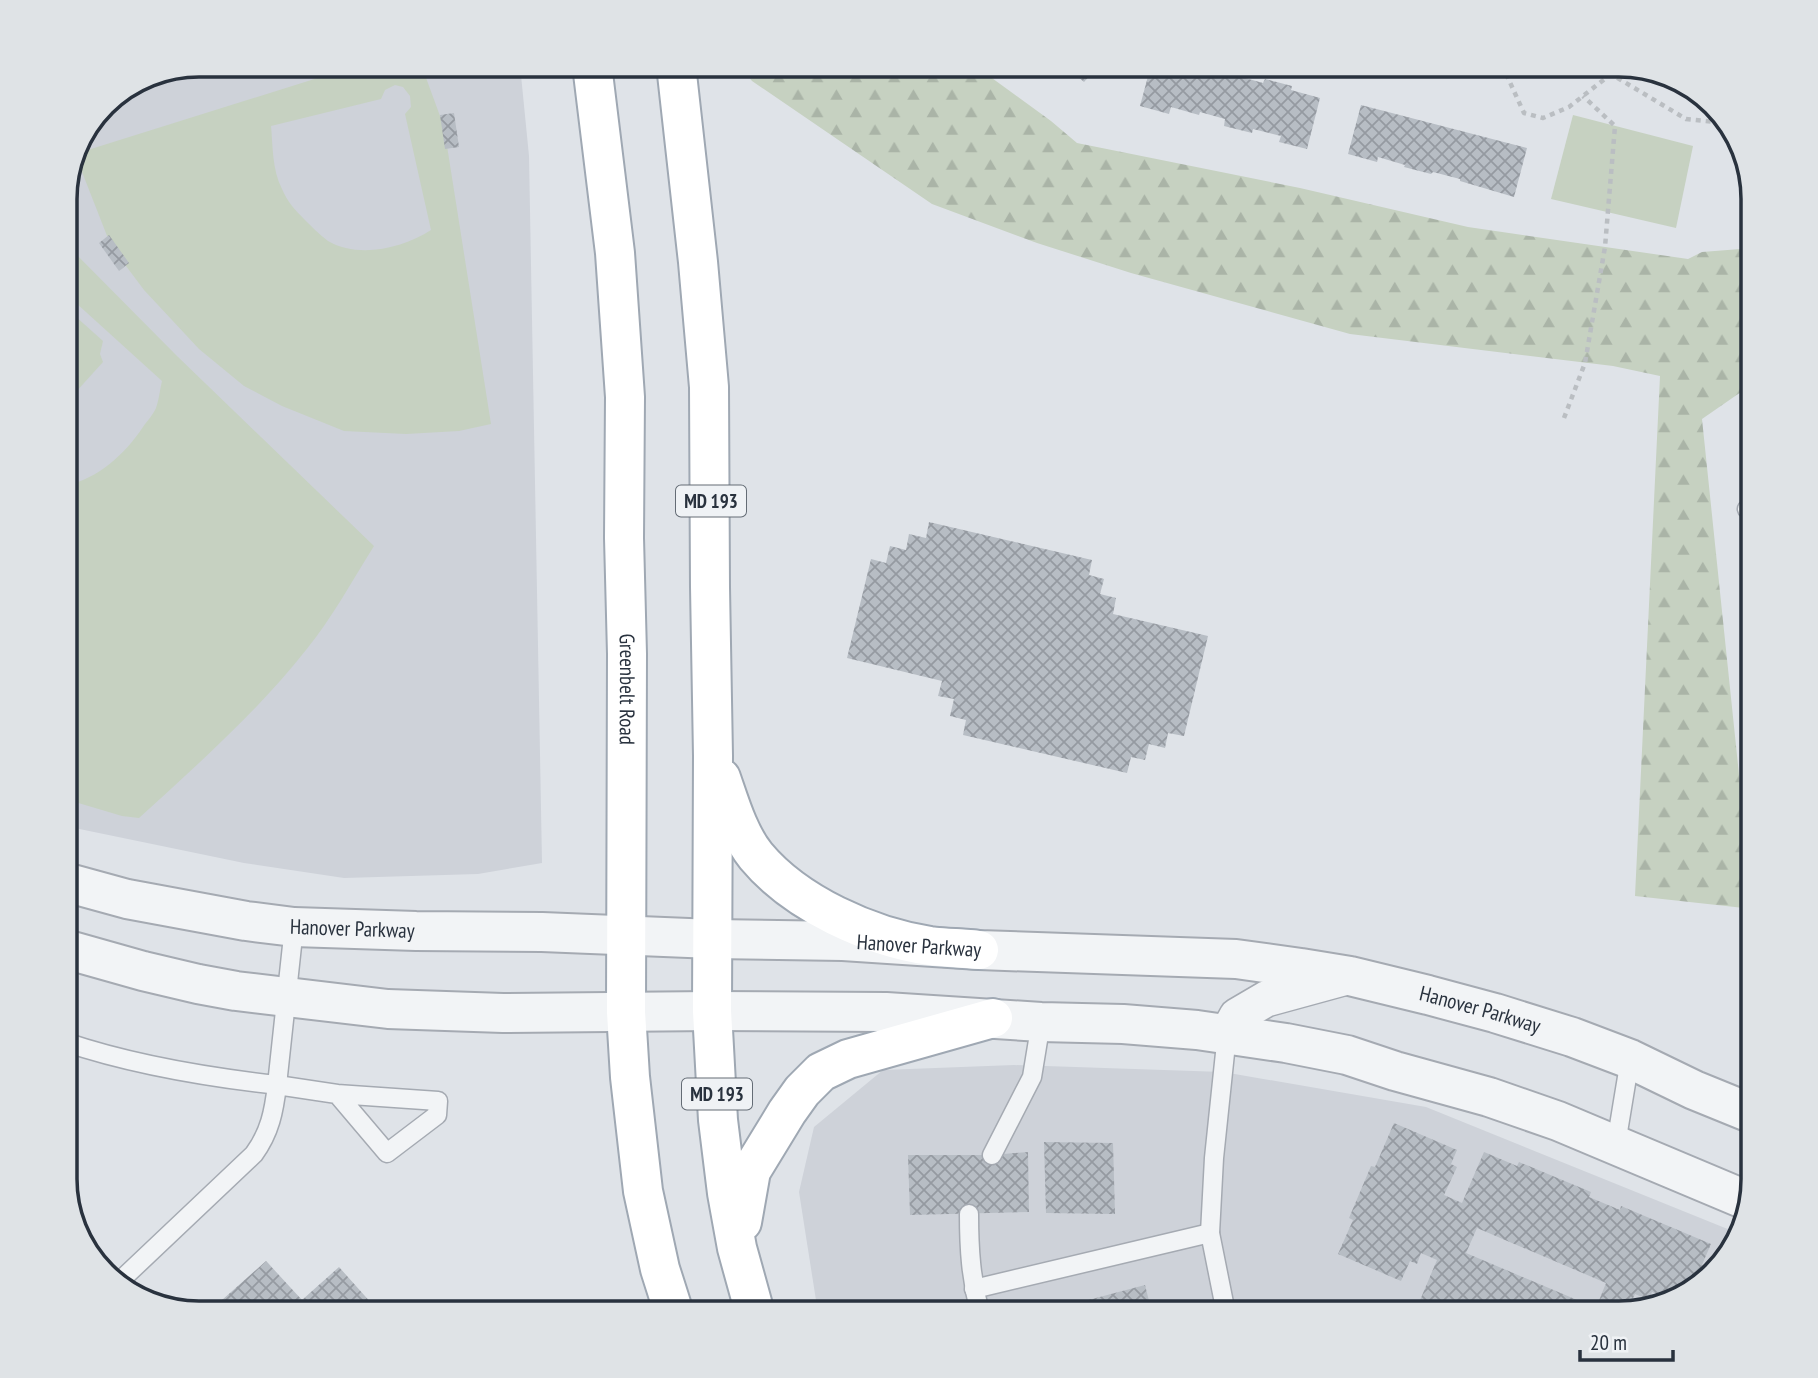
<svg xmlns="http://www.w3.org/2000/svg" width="1818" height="1378" viewBox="0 0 1818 1378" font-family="'PT Sans Narrow',sans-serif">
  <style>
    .built { fill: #ced2d9 }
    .forest { fill: url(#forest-firs) }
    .garden { fill: #c6d1c1; fill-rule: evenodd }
    .building { fill: url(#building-cross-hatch); fill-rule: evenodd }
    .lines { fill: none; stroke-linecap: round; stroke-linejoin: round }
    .service-casing { stroke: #a5aab2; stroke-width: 21 }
    .minor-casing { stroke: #a5aab2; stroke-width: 38 }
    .tertiary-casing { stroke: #a5aab2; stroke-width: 42 }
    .primary-casing { stroke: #9fa8b3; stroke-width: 42 }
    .path { stroke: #babec2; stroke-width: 4.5; stroke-dasharray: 5 5; stroke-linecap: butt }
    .service { stroke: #f2f4f6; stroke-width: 18 }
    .minor { stroke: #f2f4f6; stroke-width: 35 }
    .tertiary { stroke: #f2f4f6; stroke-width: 38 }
    .primary { stroke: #fff; stroke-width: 38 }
    .labels { text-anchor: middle; stroke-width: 6; stroke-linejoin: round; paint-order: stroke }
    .shield { fill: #eff2f5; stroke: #646c75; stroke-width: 2 }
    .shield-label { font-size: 19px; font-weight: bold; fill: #29323e }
    .street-label { font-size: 21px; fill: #29323e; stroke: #eff2f5 }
    .rim { fill: none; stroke: #29323e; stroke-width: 3.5 }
  </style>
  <defs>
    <pattern id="forest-firs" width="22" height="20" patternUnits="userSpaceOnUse" patternTransform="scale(1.75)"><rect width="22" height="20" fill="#c6d1c1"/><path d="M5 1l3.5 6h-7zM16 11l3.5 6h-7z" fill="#aab4a7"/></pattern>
    <pattern id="building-cross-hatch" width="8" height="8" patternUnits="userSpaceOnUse" patternTransform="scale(1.75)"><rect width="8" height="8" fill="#b7bdc4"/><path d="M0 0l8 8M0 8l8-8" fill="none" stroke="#959aa1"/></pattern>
  </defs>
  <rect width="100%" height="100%" fill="#dfe3e8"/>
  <g class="built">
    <polygon points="199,65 520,65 529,156 542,863 478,874 344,878 244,863 65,826 65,190 79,139 110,98"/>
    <polygon points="1014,1065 1223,1072 1426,1107 1735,1232 1725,1261 1678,1300 1619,1313 818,1313 799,1192 814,1127 883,1070"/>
  </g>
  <polygon class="forest" points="739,65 974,65 1051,121 1077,143 1300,188 1468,227 1688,259 1702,252 1753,248 1753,387 1741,392 1702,419 1753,909 1635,896 1660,376 1613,366 1350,334 1131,273 1037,243 932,204 752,81"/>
  <g class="garden">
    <path d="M 359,65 L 406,65 L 425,75 L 444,127 L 491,424 L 459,431 L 406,434 L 344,431 L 282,406 L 244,386 L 199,349 L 144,290 L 111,246 L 75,154 ZM 395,85 L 403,87 L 410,96 L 411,107 L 405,114 L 431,230 C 403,248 359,259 328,241 C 320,235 311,226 304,219 C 295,210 287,201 282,189 C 272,169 273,147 271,126 L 381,99 L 385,90 Z"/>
    <polygon points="1573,115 1693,146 1676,228 1551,199"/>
    <path d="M 65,243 L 177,356 L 374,546 C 352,581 332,618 306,650 C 257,712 197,765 139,818 L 122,816 L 65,799 L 65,486 C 99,478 124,455 143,427 C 147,421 153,415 156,408 C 159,400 160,389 162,381 L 65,293 Z"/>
    <polygon points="65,307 103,341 100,354 103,362 65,404"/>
  </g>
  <g class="building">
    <polygon points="317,65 345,65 320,73"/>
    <polygon points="1064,65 1099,65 1084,82"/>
    <polygon points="1151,65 1202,65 1209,67 1209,68 1263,83 1265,79 1292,86 1291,90 1320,98 1307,149 1279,142 1281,136 1253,129 1252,133 1224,126 1225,119 1200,112 1199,115 1171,107 1169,114 1140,106"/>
    <polygon points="1361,105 1527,148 1514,197 1460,181 1460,179 1433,172 1431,174 1404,167 1405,165 1378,157 1377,162 1348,154"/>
    <polygon points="454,113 459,147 445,149 440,115"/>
    <polygon points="1741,148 1753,199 1753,207 1744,208 1737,149"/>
    <polygon points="109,235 129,263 119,271 99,243"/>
    <polygon points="929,522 1092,560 1089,575 1104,579 1100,594 1116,598 1113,614 1208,636 1184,736 1168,733 1165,748 1149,744 1145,760 1131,757 1127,773 963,735 966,720 950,716 954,699 938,696 942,681 847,658 871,559 886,563 890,546 906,550 909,534 926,538"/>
    <path d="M 1394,1123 L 1457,1150 L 1451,1164 L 1457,1167 L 1444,1195 L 1462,1203 L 1484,1152 L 1517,1166 L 1519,1162 L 1591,1192 L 1589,1197 L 1620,1210 L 1621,1206 L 1711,1244 L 1692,1288 L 1678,1300 L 1673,1301 L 1652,1292 L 1649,1300 L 1635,1294 L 1627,1311 L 1619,1313 L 1415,1312 L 1437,1260 L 1421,1253 L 1417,1264 L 1410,1261 L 1401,1281 L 1338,1254 L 1353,1220 L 1349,1218 L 1371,1166 L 1375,1167 ZM 1477,1228 L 1606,1283 L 1596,1308 L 1466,1253 Z"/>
    <polygon points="1044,1142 1113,1143 1115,1214 1046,1213"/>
    <polygon points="1028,1152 1029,1212 910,1215 908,1155 992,1155"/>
    <polygon points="266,1261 302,1300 339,1267 373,1305 364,1313 218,1313 213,1308"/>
    <polygon points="1145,1285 1152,1313 1043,1313 1043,1312"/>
  </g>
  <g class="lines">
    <g class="service-casing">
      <g id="service">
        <polyline points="1747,509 1753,508"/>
        <path d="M 65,1042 C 133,1065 206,1077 277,1085 L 294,927"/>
        <polyline points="1616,1144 1630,1059"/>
        <polyline points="992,1155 1032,1077 1041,1022"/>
        <path d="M 969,1214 C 969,1249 971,1279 980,1313"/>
        <path d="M 122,1279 L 254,1154 C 270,1132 274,1111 277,1085 L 337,1094 L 387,1153 L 437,1115 L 438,1101 L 337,1094"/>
        <polyline points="974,1289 1210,1233"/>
        <polyline points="1226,1313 1210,1233 1214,1158 1227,1034"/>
      </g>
    </g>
    <g class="minor-casing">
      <polyline id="minor" points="1227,1034 1237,1016 1266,999 1350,976"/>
    </g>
    <g class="tertiary-casing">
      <g id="tertiary">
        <path id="s1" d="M 65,882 L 127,899 L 246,921 L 294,927 L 416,931 L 542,932 L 713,939 L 843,941 L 979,950 L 1236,959 L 1301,968 L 1350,976 L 1428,995 L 1495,1013 L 1572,1037 L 1630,1059 L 1694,1090 L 1753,1114"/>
        <polyline points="65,949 143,971 198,984 236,991 388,1009 503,1013 712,1011 886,1012 1041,1022 1123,1024 1197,1030 1286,1043 1347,1055 1395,1071 1489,1097 1558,1121 1746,1200"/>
      </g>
    </g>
    <g class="primary-casing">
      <g id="primary">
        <path id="s2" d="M 592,65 L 615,253 L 625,397 L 624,538 L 627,654 L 626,1012 L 630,1077 L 643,1191 L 660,1269 L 674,1313"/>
        <polyline points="676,65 698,262 709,387 710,587 713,756 712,1011 718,1120 727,1193 737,1248 755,1313"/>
        <path d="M 721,778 C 730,804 739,835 756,856 C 796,904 870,937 930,946 C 946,948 963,948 979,950"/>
        <polyline points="742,1222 751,1171 787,1112 802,1091 821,1072 848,1059 993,1018"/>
      </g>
    </g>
    <g class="path">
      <polyline points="1502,65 1524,113 1543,118 1569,107 1611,74"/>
      <polyline points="1602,65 1611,74 1686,119 1726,123"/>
      <polyline points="1564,418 1585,363 1605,247 1615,126 1583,96"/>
    </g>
    <use href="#service" class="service"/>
    <use href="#minor" class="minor"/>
    <use href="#tertiary" class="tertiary"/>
    <use href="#primary" class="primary"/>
  </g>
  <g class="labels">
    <g class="shield">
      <rect x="676" y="485.5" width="70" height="31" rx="5"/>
      <rect x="682" y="1078.5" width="70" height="31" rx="5"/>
    </g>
    <g class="shield-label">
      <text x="711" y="508">MD 193</text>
      <text x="717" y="1101">MD 193</text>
    </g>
    <g class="street-label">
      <text dy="7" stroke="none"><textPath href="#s2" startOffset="626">Greenbelt Road</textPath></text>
      <text dy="7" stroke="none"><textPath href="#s1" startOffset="292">Hanover Parkway</textPath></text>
      <text dy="7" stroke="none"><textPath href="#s1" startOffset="859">Hanover Parkway</textPath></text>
      <text dy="7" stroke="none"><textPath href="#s1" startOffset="1426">Hanover Parkway</textPath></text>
    </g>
  </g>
  <path d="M0 0H1818V1378H0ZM199 77H1619A122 122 0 0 1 1741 199V1179A122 122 0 0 1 1619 1301H199A122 122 0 0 1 77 1179V199A122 122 0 0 1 199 77Z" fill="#dfe3e6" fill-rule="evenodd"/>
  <path class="rim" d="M199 77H1619A122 122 0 0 1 1741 199V1179A122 122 0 0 1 1619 1301H199A122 122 0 0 1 77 1179V199A122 122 0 0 1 199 77Z"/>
  <path d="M1580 1350v10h93v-10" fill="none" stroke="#29323e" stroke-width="3.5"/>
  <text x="1590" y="1350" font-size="21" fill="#29323e" stroke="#eff2f5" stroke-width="5" paint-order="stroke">20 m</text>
</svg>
